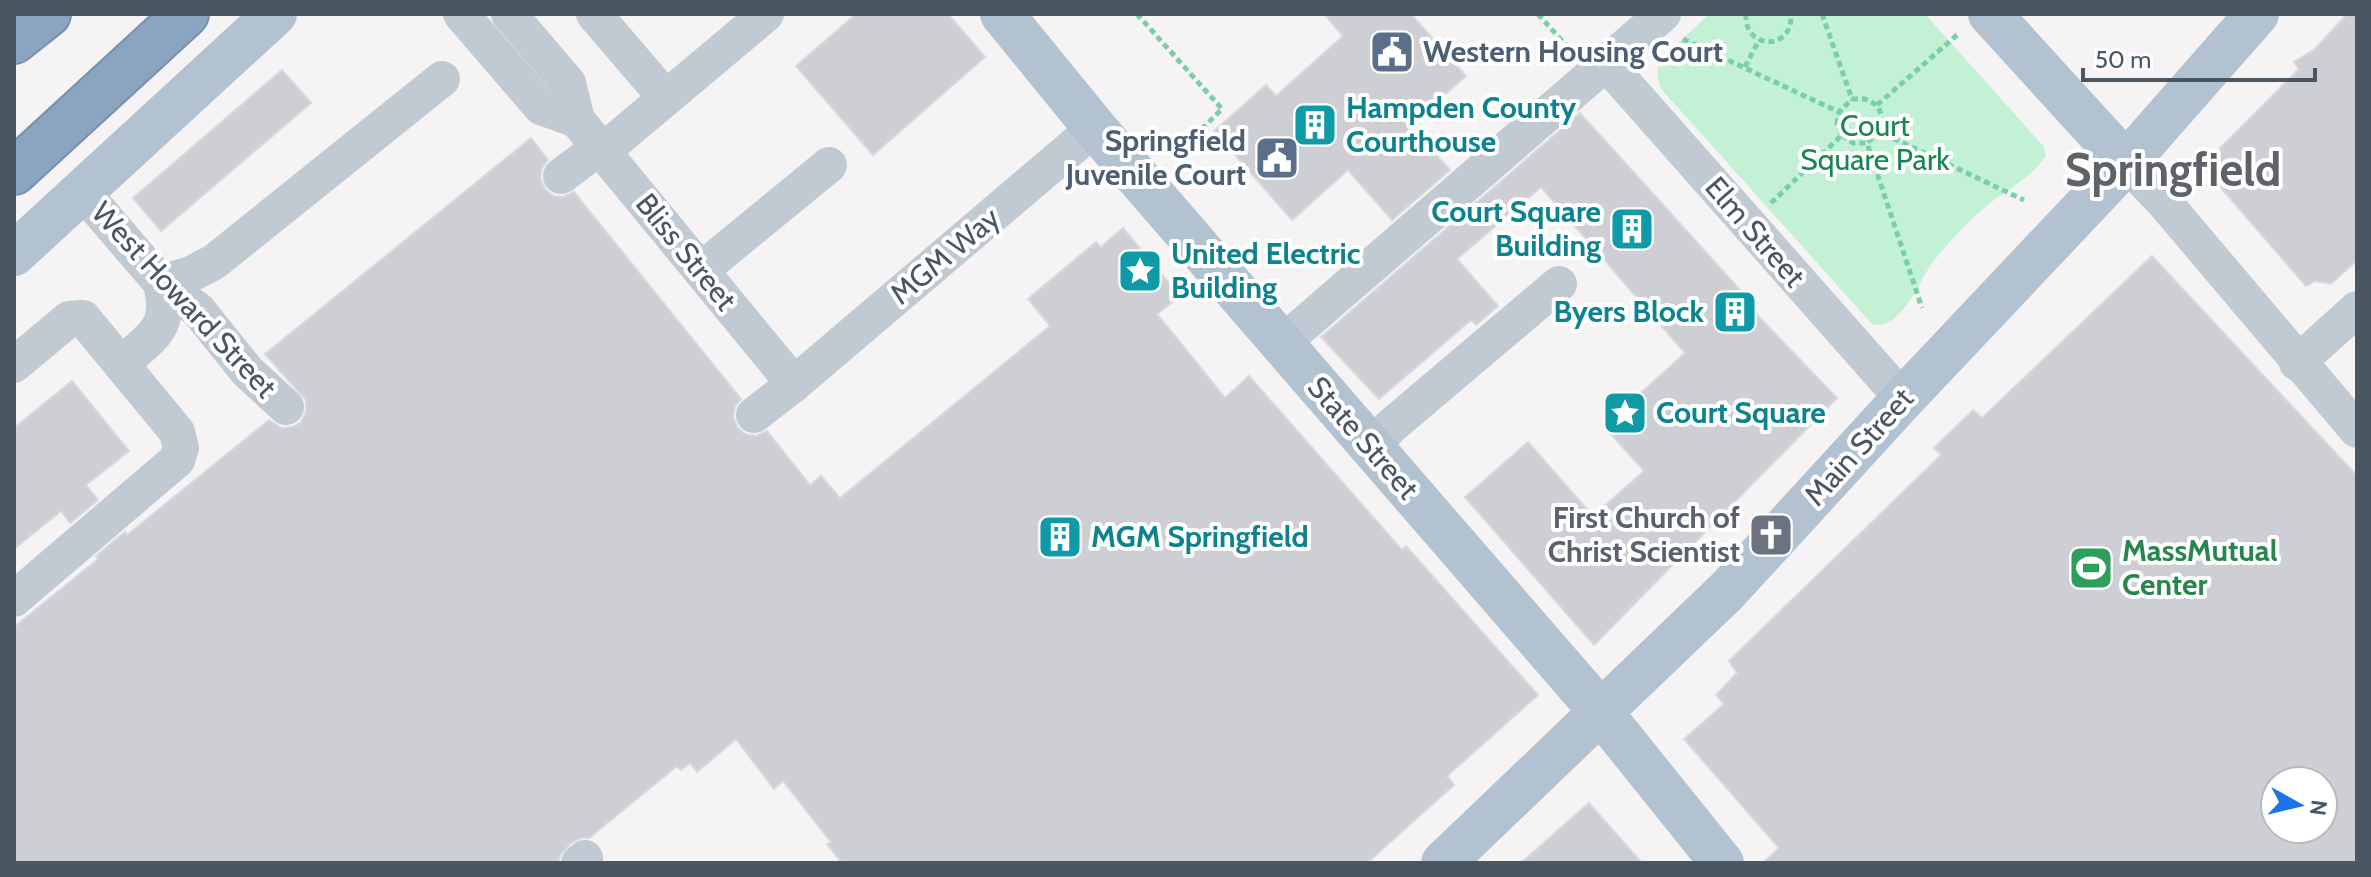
<svg xmlns="http://www.w3.org/2000/svg" width="2371" height="877" viewBox="0 0 2371 877" font-family="Cabin,sans-serif">
  <style>
    .green { fill: #c3f1d5 }
    .building { fill: #cdcfd5; stroke: #d7d9de; stroke-width: 2; fill-rule: evenodd }
    .lines { fill: none; stroke-linecap: round; stroke-linejoin: round }
    .highway-casing { stroke: #7690ad; stroke-width: 48 }
    .path { stroke: #7ad0a6; stroke-width: 5; stroke-dasharray: 6 4; stroke-linecap: butt }
    .minor { stroke: #c1cad2; stroke-width: 36 }
    .major { stroke: #b3c2d1; stroke-width: 44 }
    .highway { stroke: #8ba5c1; stroke-width: 44 }
    .labels { text-anchor: middle; stroke-width: 8; stroke-linejoin: round; paint-order: stroke }
    .service-label { font-size: 30px; font-weight: bold; fill: #4e5e75; stroke: #fff; text-anchor: start }
    .culture-label { font-size: 30px; font-weight: bold; fill: #0d838f; stroke: #fff; text-anchor: start }
    .park-label { font-size: 30px; fill: #17864f; stroke: #fff }
    .street-label { font-size: 30px; fill: #4a5661; stroke: #fff }
    .worship-label { font-size: 30px; font-weight: bold; fill: #5b616d; stroke: #fff; text-anchor: end }
    .leisure-label { font-size: 30px; font-weight: bold; fill: #27864d; stroke: #fff; text-anchor: start }
    .town-label { font-size: 46px; font-weight: bold; fill: #5f6368; stroke: #fff }
  </style>
  <rect width="100%" height="100%" fill="#f5f3f3"/>
  <path class="green" d="M 1709,14 L 1925,14 L 2044,147 L 2046,156 C 2031,177 2010,188 1990,203 C 1972,217 1947,244 1933,262 C 1919,280 1901,332 1872,324 L 1662,90 C 1657,79 1656,72 1660,60 Z"/>
  <g class="building">
    <polygon points="856,14 948,14 985,57 873,155 796,66"/>
    <polygon points="1324,14 1411,14 1466,76 1410,125 1450,170 1392,220 1348,170 1292,220 1214,131 1266,85 1276,96 1343,36"/>
    <polygon points="2347,14 2357,14 2357,260 2331,284 2315,281 2306,286 2202,166 2299,69 2294,62 2315,49"/>
    <polygon points="282,70 311,103 161,231 133,198"/>
    <polygon points="1580,113 1742,292 1733,290 1837,398 1594,645 1465,497 1528,442 1593,516 1644,471 1610,433 1629,416 1623,409 1685,353 1541,187 1457,259 1498,306 1476,325 1471,320 1379,399 1321,337"/>
    <polygon points="531,138 548,160 542,168 540,178 545,189 553,196 563,197 574,192 741,399 735,406 733,417 738,428 745,434 756,436 767,431 810,485 821,476 840,498 1050,326 1028,299 1096,242 1101,247 1123,228 1180,296 1157,314 1225,398 1249,376 1402,550 1406,546 1538,695 1447,776 1454,785 1367,863 842,863 827,844 831,842 783,781 774,789 736,739 697,772 690,763 681,770 677,766 589,838 581,838 572,842 560,855 558,863 14,863 14,627 98,559 96,556 125,532 127,535 269,420 282,428 293,427 301,422 306,412 306,400 265,354"/>
    <path d="M 2152,256 L 2357,476 L 2357,863 L 1763,863 L 1779,848 L 1684,739 L 1724,704 L 1716,695 L 1737,673 L 1729,661 L 1941,455 L 1934,448 L 1973,410 L 1982,418 ZM 2275,781 L 2323,781 L 2323,829 L 2275,829 Z"/>
    <polygon points="72,381 129,451 86,485 98,500 70,523 61,511 14,549 14,428"/>
    <polygon points="1589,803 1642,863 1521,863"/>
  </g>
  <g class="lines">
    <g class="highway-casing">
      <g id="highway">
        <polyline points="14,41 48,14"/>
        <polyline points="14,172 186,14"/>
      </g>
    </g>
    <g class="path">
      <polyline points="1137,14 1222,109 1179,151"/>
      <polyline points="1538,14 1571,51"/>
      <path d="M 1746,14 C 1744,50 1793,52 1791,14"/>
      <polyline points="1822,14 1852,99 1865,99 1877,105"/>
      <polyline points="1957,35 1877,105 1883,118 1880,132 2024,200"/>
      <polyline points="1683,39 1839,112 1852,99"/>
      <polyline points="1745,67 1759,40"/>
      <polyline points="1880,132 1867,143 1922,308"/>
      <polyline points="1842,135 1853,143 1867,143"/>
      <polyline points="1771,203 1842,135 1837,124 1839,112"/>
    </g>
    <g class="minor">
      <polyline points="461,14 541,107 577,120"/>
      <polyline points="509,14 568,83 577,120 794,384"/>
      <polyline points="594,14 665,97"/>
      <polyline points="1607,64 1903,399"/>
      <polyline points="603,151 766,14"/>
      <polyline points="2126,163 2163,201 2357,430"/>
      <polyline points="561,176 600,147"/>
      <polyline points="82,191 161,283 198,310 247,371 286,407"/>
      <polyline points="701,270 829,165"/>
      <polyline points="161,283 191,274 214,262 442,79"/>
      <polyline points="1281,344 1663,14"/>
      <polyline points="2297,363 2357,309"/>
      <path d="M 122,364 C 153,334 172,330 161,283"/>
      <polyline points="14,365 69,319 83,318 177,432 181,448 177,460 14,599"/>
      <polyline points="754,415 794,384 1095,128"/>
      <polyline points="1372,448 1390,427 1559,284"/>
      <polyline points="579,863 585,858"/>
    </g>
    <g class="major">
      <polyline points="1002,14 1095,128 1595,705 1722,863"/>
      <polyline points="1990,14 2126,163"/>
      <polyline points="14,254 275,14"/>
      <polyline points="1443,863 1727,591 1903,399 2126,163 2257,14"/>
    </g>
    <use href="#highway" class="highway"/>
  </g>
  <defs>
    <g id="civic-square" transform="scale(2.3)"><rect x="-9" y="-9" width="18" height="18" rx="4" fill="#5c6f8a" stroke="#fff"/><path d="M-.6-6.5H3V-4.5H.6V-3L4-1V1h2V6H-6V1h2V-1L-.6-3ZM-1.2 2.5V6h2.4V2.5Z" fill="#fff"/></g>
    <g id="building-square" transform="scale(2.3)"><rect x="-9" y="-9" width="18" height="18" rx="4" fill="#0f9aa8" stroke="#fff"/><path d="M-4-6H4V6H1V3H-1V6H-4ZM-2.5-4.3h1.7v1.8h-1.7ZM.8-4.3h1.7v1.8H.8ZM-2.5-1h1.7V.8h-1.7ZM.8-1h1.7V.8H.8Z" fill="#fff"/></g>
    <g id="sight-square" transform="scale(2.3)"><rect x="-9" y="-9" width="18" height="18" rx="4" fill="#0f9aa8" stroke="#fff"/><path d="M0-6L1.8-2.2L6-1.7L2.9 1.2L3.7 5.4L0 3.3L-3.7 5.4L-2.9 1.2L-6-1.7L-1.8-2.2Z" fill="#fff"/></g>
    <g id="church-square" transform="scale(2.3)"><rect x="-9" y="-9" width="18" height="18" rx="4" fill="#6b7280" stroke="#fff"/><path d="M-1.2-6h2.4v3.5h3.3v2.4h-3.3V6h-2.4V-.1h-3.3v-2.4h3.3Z" fill="#fff"/></g>
    <g id="stadium-square" transform="scale(2.3)"><rect x="-9" y="-9" width="18" height="18" rx="4" fill="#2e9e5b" stroke="#fff"/><path d="M0-5a6.5 5 0 1 0 0 10a6.5 5 0 1 0 0-10ZM-3.5-1.8h7v3.6h-7Z" fill="#fff"/></g>
  </defs>
  <g fill-rule="evenodd">
    <use href="#civic-square" x="1392" y="52"/>
    <use href="#building-square" x="1315" y="125"/>
    <use href="#civic-square" x="1277" y="158"/>
    <use href="#building-square" x="1632" y="229"/>
    <use href="#sight-square" x="1140" y="271"/>
    <use href="#building-square" x="1735" y="312"/>
    <use href="#sight-square" x="1625" y="413"/>
    <use href="#church-square" x="1771" y="535"/>
    <use href="#building-square" x="1060" y="537"/>
    <use href="#stadium-square" x="2091" y="568"/>
  </g>
  <g class="labels">
    <g class="service-label">
      <text x="1423" y="62">Western Housing Court</text>
      <text x="1246" y="151" text-anchor="end">Springfield<tspan x="1246" dy="34">Juvenile Court</tspan></text>
    </g>
    <g class="culture-label">
      <text x="1346" y="118">Hampden County<tspan x="1346" dy="34">Courthouse</tspan></text>
      <text x="1601" y="222" text-anchor="end">Court Square<tspan x="1601" dy="34">Building</tspan></text>
      <text x="1171" y="264">United Electric<tspan x="1171" dy="34">Building</tspan></text>
      <text x="1704" y="322" text-anchor="end">Byers Block</text>
      <text x="1656" y="423">Court Square</text>
      <text x="1091" y="547">MGM Springfield</text>
    </g>
    <g class="park-label">
      <text x="1875" y="136">Court<tspan x="1875" dy="34">Square Park</tspan></text>
    </g>
    <g class="street-label">
      <text transform="translate(1755 232) rotate(49)" y="10">Elm Street</text>
      <text transform="translate(686 252) rotate(51)" y="10">Bliss Street</text>
      <text transform="translate(945 256) rotate(-40)" y="10">MGM Way</text>
      <text transform="translate(184 300) rotate(47)" y="10">West Howard Street</text>
      <text transform="translate(1363 438) rotate(49)" y="10">State Street</text>
      <text transform="translate(1859 447) rotate(-48)" y="10">Main Street</text>
    </g>
    <g class="worship-label">
      <text x="1740" y="528">First Church of<tspan x="1740" dy="34">Christ Scientist</tspan></text>
    </g>
    <g class="leisure-label">
      <text x="2122" y="561">MassMutual<tspan x="2122" dy="34">Center</tspan></text>
    </g>
    <g class="town-label">
      <text x="2173" y="186">Springfield</text>
    </g>
  </g>
  <rect width="2371" height="877" fill="none" stroke="#4a5661" stroke-width="32"/>
  <g transform="translate(2299 805) rotate(98)"><circle r="38" fill="#ffffff" stroke="#b7bbc0" stroke-width="2"/>
  <path d="M0-6L14 30L0 20L-14 30Z" fill="#1a73e8"/>
  <text y="-12" font-size="22" font-weight="bold" text-anchor="middle" fill="#4a5661">N</text>
  </g>
  <path d="M2083 68v12h232v-12" fill="none" stroke="#4a5661" stroke-width="4"/>
  <text x="2095" y="68" font-size="24" fill="#4a5661" stroke="#ffffff" stroke-width="6" paint-order="stroke">50 m</text>
</svg>
